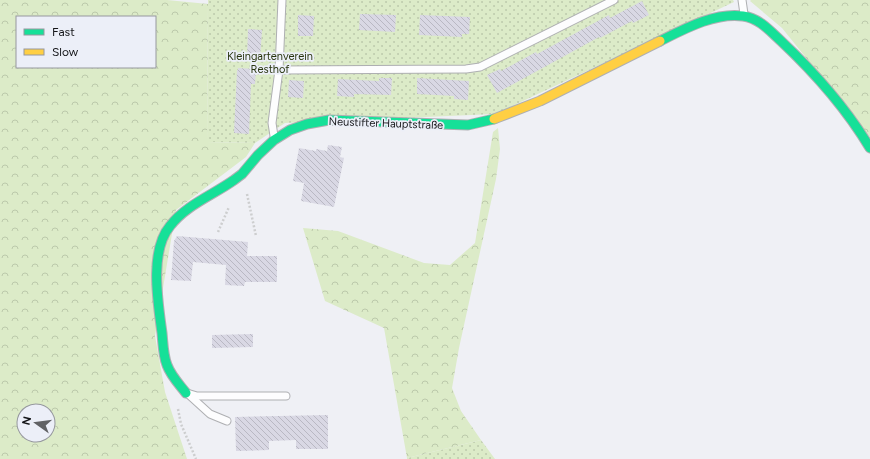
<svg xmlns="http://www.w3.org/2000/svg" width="870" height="459" viewBox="0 0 870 459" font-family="Figtree,sans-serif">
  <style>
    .grass { fill: url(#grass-dots) }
    .forest { fill: url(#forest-crowns); fill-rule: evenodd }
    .building { fill: url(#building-back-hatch) }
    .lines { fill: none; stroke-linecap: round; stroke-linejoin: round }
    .lane-casing { stroke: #aeafb2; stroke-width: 9 }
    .fast-casing { stroke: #aeafb2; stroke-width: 11 }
    .slow-casing { stroke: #aeafb2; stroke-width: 11 }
    .path { stroke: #cdcecf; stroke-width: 2.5; stroke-dasharray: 2 2; stroke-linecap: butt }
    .lane { stroke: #fdfdfe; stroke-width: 7 }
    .fast { stroke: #16e098; stroke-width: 9 }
    .slow { stroke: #ffcf43; stroke-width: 9 }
    .labels { text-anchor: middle; stroke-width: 3.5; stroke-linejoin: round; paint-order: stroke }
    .park-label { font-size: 11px; fill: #29360f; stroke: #eceff8 }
    .street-label { font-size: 11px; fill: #141518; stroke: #eceff8 }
  </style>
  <defs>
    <pattern id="grass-dots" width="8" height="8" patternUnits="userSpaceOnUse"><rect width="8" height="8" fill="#dcebc8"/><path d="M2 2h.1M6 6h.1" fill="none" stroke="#bcc9ab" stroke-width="1.8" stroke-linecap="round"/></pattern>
    <pattern id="forest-crowns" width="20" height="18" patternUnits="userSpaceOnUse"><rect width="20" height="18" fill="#dcebc8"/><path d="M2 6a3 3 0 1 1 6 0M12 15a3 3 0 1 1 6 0" fill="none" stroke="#bcc9ab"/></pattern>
    <pattern id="building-back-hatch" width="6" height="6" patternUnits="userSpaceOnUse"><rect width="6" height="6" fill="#d9d8e4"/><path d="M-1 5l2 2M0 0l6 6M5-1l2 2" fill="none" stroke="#b9b8c3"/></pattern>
  </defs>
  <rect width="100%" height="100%" fill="#eff0f5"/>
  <g class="grass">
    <polygon points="208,0 733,0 734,2 495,114 285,123 255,143 207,142"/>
    <polygon points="481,440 495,459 407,459 407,458"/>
  </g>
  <g class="forest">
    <path d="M 0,0 L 167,0 L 208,4 L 207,142 L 255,143 L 246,157 L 176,210 L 155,336 L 165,392 L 187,459 L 0,459 ZM 17,17 L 155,17 L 155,67 L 17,67 ZM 24,411 L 48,411 L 48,435 L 24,435 Z"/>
    <polygon points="751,0 870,0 870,137 782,28 750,1"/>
    <polygon points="498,128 500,149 496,179 459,348 452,388 461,411 481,440 407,458 384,328 325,301 303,228 338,231 424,263 450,265 475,243 493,132"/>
  </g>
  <g class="building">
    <polygon points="642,1 649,15 633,23 632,21 600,38 599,37 497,93 487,75 500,69 501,71 536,52 537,54 609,15 610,18"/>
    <polygon points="360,14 396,15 395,32 359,30"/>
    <polygon points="298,15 314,16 313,36 298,36"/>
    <polygon points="420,15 470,17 469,34 462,34 462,37 419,35"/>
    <polygon points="248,29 262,30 260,59 247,58"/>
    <polygon points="238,68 256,69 255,84 251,84 249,134 234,133 237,70 238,70"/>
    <polygon points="379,78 392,78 391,95 354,94 354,97 337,96 338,79 379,81"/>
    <polygon points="417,78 469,81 468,100 454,99 454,96 417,94"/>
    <polygon points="289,80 304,81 303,98 288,97"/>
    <polygon points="328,145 342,147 340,157 344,158 334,207 301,201 304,183 293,181 299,148 316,151 316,149 327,151"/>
    <polygon points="177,236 248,242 247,256 277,256 277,282 245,282 244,286 225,285 226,265 193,262 191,281 171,280 174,241"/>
    <polygon points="253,334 253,347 212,348 212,335"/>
    <polygon points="328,415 328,449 296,449 296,440 269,441 269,450 236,451 235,417"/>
  </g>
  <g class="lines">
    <g class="lane-casing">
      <g id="lane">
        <polyline points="742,0 744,14"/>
        <polyline points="279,70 466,69 480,67 614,0"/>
        <polyline points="274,136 272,123 279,70 282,0"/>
        <polyline points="187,393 197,396 286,396"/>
        <polyline points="188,394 210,414 227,421"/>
      </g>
    </g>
    <g class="fast-casing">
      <g id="fast">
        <path d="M 660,41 C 684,29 715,12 743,16 C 759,18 770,31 781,41 C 815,73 846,108 870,148"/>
        <path d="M 186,393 C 179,384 171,376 167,365 C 163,355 163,343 162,333 C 158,303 149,251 170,226 C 186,205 213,195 234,180 L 242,174 L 258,155 L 274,140 L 290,130 L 307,124 L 329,120 L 468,125 L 494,119"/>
      </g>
    </g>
    <g class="slow-casing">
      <polyline id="slow" points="494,119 540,101 660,41"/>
    </g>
    <g class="path">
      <polyline points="247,194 256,236"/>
      <polyline points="218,232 229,207"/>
      <polyline points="178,409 181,424 196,459"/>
    </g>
    <use href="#lane" class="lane"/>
    <use href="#fast" class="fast"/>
    <use href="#slow" class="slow"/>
  </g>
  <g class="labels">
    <g class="park-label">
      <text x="270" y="60">Kleingartenverein<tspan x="270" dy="13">Resthof</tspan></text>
    </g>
    <g class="street-label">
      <text transform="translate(386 123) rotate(2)" y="4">Neustifter Hauptstraße</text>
    </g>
  </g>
  <rect x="16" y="16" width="140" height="52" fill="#eceff8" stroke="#96989e"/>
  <rect x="24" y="29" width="20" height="6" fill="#16e098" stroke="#96989e"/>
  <text x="52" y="36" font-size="12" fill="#141518">Fast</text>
  <rect x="24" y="49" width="20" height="6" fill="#ffcf43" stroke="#96989e"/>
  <text x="52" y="56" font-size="12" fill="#141518">Slow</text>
  <g transform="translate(36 423) rotate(284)"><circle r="19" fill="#eceff8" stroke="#96989e"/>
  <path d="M0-3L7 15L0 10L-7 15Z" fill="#616265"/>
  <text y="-6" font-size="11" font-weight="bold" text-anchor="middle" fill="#141518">N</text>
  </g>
</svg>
